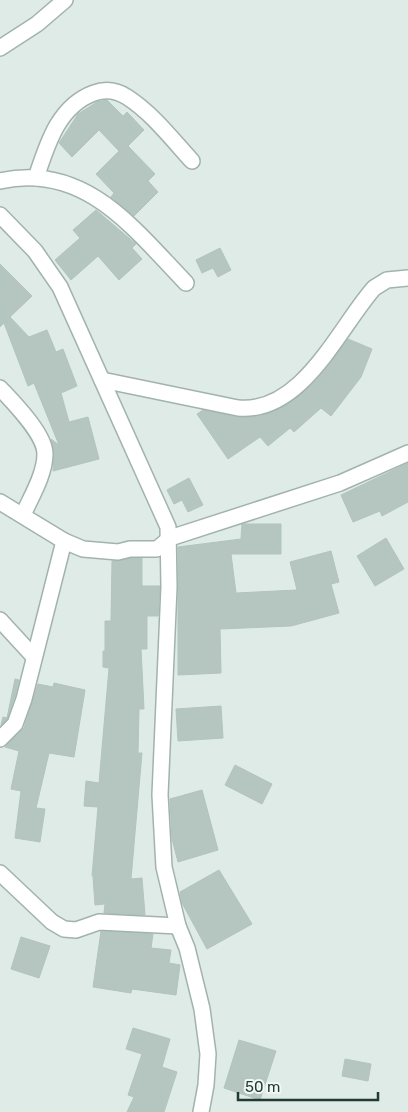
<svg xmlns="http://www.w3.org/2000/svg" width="408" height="1112" viewBox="0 0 408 1112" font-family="Rubik,sans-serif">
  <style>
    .building { fill: #b4c6bf; stroke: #b1c5bd }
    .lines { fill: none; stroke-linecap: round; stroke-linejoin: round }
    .minor-casing { stroke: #a2b3ad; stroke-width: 18 }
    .minor { stroke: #fff; stroke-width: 15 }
  </style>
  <rect width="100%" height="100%" fill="#dfebe6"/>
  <g class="building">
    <polygon points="107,100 123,116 127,112 144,130 128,146 155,174 148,181 158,192 134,216 111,197 114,193 96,174 119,151 99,130 72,157 59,143 78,114 97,102"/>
    <polygon points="96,210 136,244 132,248 142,259 119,280 98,256 71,280 55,260 80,238 73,230"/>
    <polygon points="220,248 231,270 218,277 213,268 202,273 196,260"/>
    <polygon points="0,264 32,296 10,317 29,337 47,330 56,352 63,349 77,386 61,393 69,422 88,417 99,459 53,471 54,453 51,439 59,445 34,383 28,386 4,323 0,327"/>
    <polygon points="348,339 372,349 361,377 331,416 321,408 294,432 290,428 268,446 260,437 228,459 197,414 203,410 236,417 261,416 285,406 305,391 323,372"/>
    <polygon points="408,463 408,502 382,516 380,511 353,522 341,495"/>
    <polygon points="189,478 203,505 188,512 182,500 174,504 167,490"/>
    <polygon points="242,524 281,524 281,554 231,554 236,593 297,590 290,562 331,551 339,582 331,584 339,613 291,626 220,629 221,673 178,675 178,547 241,539"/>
    <polygon points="386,538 404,569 375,586 357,556"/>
    <polygon points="131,558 142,558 142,586 160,586 158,616 147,616 147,649 141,649 144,709 139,709 138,753 142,753 131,879 142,878 145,915 104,913 105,904 95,905 93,876 92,876 98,807 84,806 86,781 99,783 109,668 103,667 103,651 105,651 105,621 111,621 112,561"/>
    <polygon points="15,679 19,680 15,696 7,719 1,725 3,717 7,718"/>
    <polygon points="54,683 85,690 74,757 49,753 36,808 45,809 40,842 15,838 21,791 11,789 19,751 5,747 24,728 38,684 53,687"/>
    <polygon points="221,706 223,738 178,741 176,709"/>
    <polygon points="235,765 272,784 262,804 225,785"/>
    <polygon points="202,790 218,850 178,862 172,839 170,799"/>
    <polygon points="219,870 252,924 207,949 182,903 180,892"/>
    <polygon points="101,931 153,934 151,948 171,950 169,963 180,965 176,995 132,989 131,993 93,987"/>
    <polygon points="21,937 50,946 39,978 11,969"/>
    <polygon points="133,1028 170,1039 162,1067 177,1072 164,1112 127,1112 134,1097 128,1095 142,1054 126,1049"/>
    <polygon points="239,1040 276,1051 260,1100 224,1088"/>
    <polygon points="345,1059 371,1064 368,1081 342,1076"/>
  </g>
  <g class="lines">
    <g class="minor-casing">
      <g id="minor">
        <polyline points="0,48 37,24 65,0"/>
        <path d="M 36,178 C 47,145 58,106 94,93 C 105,89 116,90 127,97 C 152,113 172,139 192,161"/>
        <path d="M 0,181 C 85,162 134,229 186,283"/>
        <polyline points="0,215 35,251 60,287 168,527 169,587 160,795 164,867 178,926 187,948 202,1009 208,1054 206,1085 201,1112"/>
        <path d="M 102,380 L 238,408 C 302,414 338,329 374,288 L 387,280 L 408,278"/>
        <path d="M 0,388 C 13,402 45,434 45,454 C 45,474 31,497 23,515"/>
        <polyline points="0,502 64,541"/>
        <polyline points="0,620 34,657"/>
        <polyline points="0,739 15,724 24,699 64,541 83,549 118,552 130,549 157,549 170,538 340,483 408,453"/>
        <polyline points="0,873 52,922 64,929 76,930 99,922 178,926"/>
      </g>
    </g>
    <use href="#minor" class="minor"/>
  </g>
  <path d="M238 1092v8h140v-8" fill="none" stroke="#203b34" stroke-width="2.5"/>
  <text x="245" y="1092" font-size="15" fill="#203b34" stroke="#f0f7f4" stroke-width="4" paint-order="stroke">50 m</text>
</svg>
